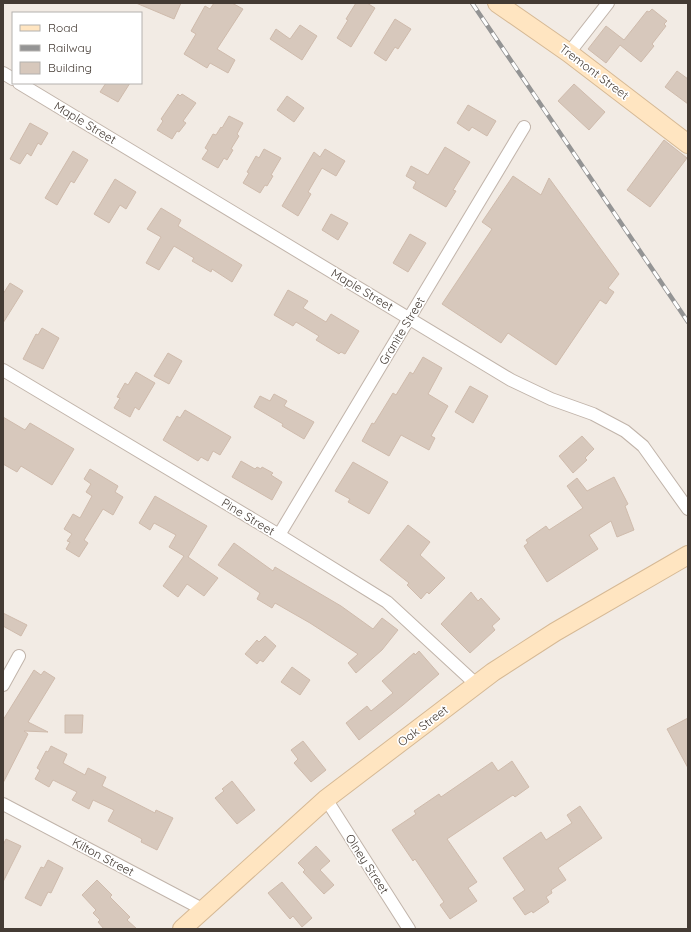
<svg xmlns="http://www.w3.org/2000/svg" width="691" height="932" viewBox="0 0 691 932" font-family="Quicksand,sans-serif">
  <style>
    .building { fill: #d7c8bc; stroke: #cfbbac }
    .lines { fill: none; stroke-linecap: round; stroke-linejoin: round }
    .street-casing { stroke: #c1b4aa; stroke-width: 14 }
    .secondary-casing { stroke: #d6b995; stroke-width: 20 }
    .street { stroke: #fff; stroke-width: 12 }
    .secondary { stroke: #ffe5c1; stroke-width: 18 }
    .rail-casing { stroke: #949494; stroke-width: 4.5 }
    .rail { stroke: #fff; stroke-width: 3; stroke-dasharray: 9; stroke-linecap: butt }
    .labels { text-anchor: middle; stroke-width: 3.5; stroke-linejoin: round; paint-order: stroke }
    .street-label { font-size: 12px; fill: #443b34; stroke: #fff }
  </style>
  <rect width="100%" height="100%" fill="#f2ebe4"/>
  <g class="building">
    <polygon points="136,3 181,3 174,19"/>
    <polygon points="214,3 232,3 243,9 217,49 235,60 228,73 210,63 207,68 184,54 196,34 191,31 205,6 210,9"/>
    <polygon points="356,3 367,3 375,8 351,47 337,38 348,20 346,19"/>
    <polygon points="652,9 667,21 664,24 666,26 652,44 654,46 641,62 620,45 606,63 588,49 606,26 624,40 647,11 649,12"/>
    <polygon points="395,19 411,29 398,49 395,47 386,61 374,53"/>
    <polygon points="300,25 317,36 302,60 270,39 276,29 290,39"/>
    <polygon points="677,71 688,79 688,104 665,87"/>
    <polygon points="106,83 130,83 118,102 100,92"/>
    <polygon points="574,84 605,112 589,130 558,101"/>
    <polygon points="178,94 180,96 182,94 196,103 183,121 186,123 179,132 177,131 172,139 157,130 163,121 161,119"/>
    <polygon points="287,96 304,108 294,122 277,110"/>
    <polygon points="468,105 496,121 487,136 472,127 469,131 457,123"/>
    <polygon points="229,116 243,123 237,134 239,136 231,149 233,150 227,160 224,158 218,168 202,159 208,150 205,148 213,134 216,135 221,127 222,128"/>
    <polygon points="30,123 48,133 41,145 38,143 31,156 27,153 20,164 10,159"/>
    <polygon points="664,140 687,158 650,207 627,190"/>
    <polygon points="445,147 470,162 453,190 456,191 446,207 413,188 416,182 406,176 411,166 428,175"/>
    <polygon points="264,149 281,158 271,175 273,176 267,186 265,185 260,193 243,183 249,173 247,172 256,156 259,158"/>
    <polygon points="325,149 345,161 336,176 322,168 308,192 311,194 298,216 282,206 314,152 320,157"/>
    <polygon points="73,151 88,160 74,183 71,181 57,205 45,198"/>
    <polygon points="513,176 541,195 549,178 619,274 608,288 614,292 606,304 600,300 556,365 508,333 501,343 442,304 492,229 482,222"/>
    <polygon points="115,179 136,192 126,209 120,205 109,223 94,214"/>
    <polygon points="161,208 181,220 178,226 242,265 232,282 212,269 211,272 192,261 194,258 174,246 159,270 146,263 161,237 147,229"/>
    <polygon points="331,214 348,223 338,240 322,230"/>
    <polygon points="410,234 426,243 408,272 393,263"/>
    <polygon points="10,283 23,291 3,323 3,294"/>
    <polygon points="288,290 308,301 303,308 326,322 331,314 359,331 345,354 341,352 339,354 316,340 319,336 296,322 293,326 274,315"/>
    <polygon points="42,328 59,338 43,369 23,359 36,334 38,335"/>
    <polygon points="168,353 182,361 169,384 154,376"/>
    <polygon points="423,357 442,368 428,394 448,406 431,436 435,438 429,450 401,435 389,456 362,441 372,423 374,424 393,393 396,395 410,372 413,374"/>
    <polygon points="136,372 155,383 139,410 135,407 130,417 114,408 120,398 117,397 125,383 128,385"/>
    <polygon points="470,386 488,396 473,423 455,412"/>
    <polygon points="274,394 287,401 284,406 314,422 304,439 282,426 283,424 254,407 260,396 270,401"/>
    <polygon points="185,410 231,437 220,455 213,451 208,461 201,457 198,461 163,440 177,416 180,418"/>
    <polygon points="3,417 25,430 30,423 74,449 52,485 21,466 17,472 3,464"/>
    <polygon points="582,436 594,449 585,458 587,460 573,473 559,456"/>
    <polygon points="241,461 255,469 257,467 261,469 262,467 273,473 271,475 282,482 272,500 232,477"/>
    <polygon points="353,462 388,482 369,514 348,502 350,499 335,491"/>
    <polygon points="90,469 118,486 115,492 123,497 113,515 103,509 84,540 88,543 79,557 66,549 70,542 67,541 72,534 64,529 73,514 80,518 92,496 86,492 91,484 84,479"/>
    <polygon points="614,477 628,504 625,506 634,530 617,537 611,521 589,535 598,549 547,582 524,546 528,543 526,540 546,526 549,530 583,508 567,486 577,478 587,491"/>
    <polygon points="155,496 207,526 188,557 218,578 204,596 187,584 178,597 163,586 184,556 169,547 176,535 154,523 150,530 139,523"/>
    <polygon points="408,525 430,542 420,555 445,578 429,594 427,592 421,599 407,585 409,583 380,560"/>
    <polygon points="234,543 273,571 275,567 290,576 341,606 373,629 382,618 398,630 382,650 356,673 348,663 358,654 310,623 275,603 272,608 257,599 260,593 218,565"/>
    <polygon points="471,592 478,601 481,598 500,619 492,626 495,630 470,653 441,624"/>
    <polygon points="3,613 27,625 21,636 3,626"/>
    <polygon points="265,636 276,646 263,662 260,660 257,664 245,654 257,640 259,642"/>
    <polygon points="419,651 439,674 403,705 359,740 346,723 367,706 371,711 393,693 382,681 414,653 415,655"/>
    <polygon points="292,667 310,680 300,695 281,682"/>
    <polygon points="34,670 41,675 44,671 55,678 28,722 48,732 24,731 28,734 3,783 3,720"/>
    <polygon points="65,715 83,715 82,733 65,733"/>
    <polygon points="688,718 688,768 667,729"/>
    <polygon points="303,741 326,770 311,782 294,763 298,759 291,750"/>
    <polygon points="51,746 67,754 63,763 85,775 88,768 106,777 102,786 155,813 156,810 173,818 157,850 141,842 142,839 108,821 114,810 93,800 89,809 72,800 77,792 53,780 49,787 35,779 40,770 37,768 46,751 48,752"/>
    <polygon points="512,761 529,787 515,797 513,795 447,839 477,882 468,888 477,901 450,919 440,905 444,902 415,859 413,861 392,830 416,814 414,811 439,794 441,797 492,762 498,771"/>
    <polygon points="232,781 255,810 237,824 215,798 224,791 222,789"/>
    <polygon points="580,806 602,838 558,868 566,880 551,890 552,893 546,897 549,902 533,913 532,911 525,915 513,898 525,890 503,858 541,832 546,840 572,823 567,815"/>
    <polygon points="6,839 21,846 3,882 3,845"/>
    <polygon points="316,846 330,861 320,870 334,885 324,894 303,872 305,870 298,863"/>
    <polygon points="48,860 63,868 51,893 48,892 41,906 25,898 41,867 44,868"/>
    <polygon points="97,880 112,895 110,897 130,917 127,920 137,929 104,929 98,922 100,920 93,913 96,910 82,895"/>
    <polygon points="282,882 312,918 302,927 293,916 290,919 268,893"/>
  </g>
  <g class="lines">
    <g class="street-casing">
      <g id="street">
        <polyline points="569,53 608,3"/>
        <polyline points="3,73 13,79"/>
        <polyline points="19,83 511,380 551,399 593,414 625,431 643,446 688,509"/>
        <polyline points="3,370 279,535 387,602 477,685"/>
        <polyline points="279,535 524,127"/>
        <polyline points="3,685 19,656"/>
        <polyline points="326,799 409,929"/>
        <polyline points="3,804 204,910"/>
      </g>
    </g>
    <g class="secondary-casing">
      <g id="secondary">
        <polyline points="497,3 569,53 688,144"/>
        <polyline points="182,929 326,799 493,672 555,632 688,555"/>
      </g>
    </g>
    <use href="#street" class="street"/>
    <use href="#secondary" class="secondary"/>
    <g class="rail-casing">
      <polyline id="rail" points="472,3 688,322"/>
    </g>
    <use href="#rail" class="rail"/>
  </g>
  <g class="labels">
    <g class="street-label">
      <text transform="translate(594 72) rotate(37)" y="4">Tremont Street</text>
      <text transform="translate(85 123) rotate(31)" y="4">Maple Street</text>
      <text transform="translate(362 290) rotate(31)" y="4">Maple Street</text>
      <text transform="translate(402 331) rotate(-59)" y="4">Granite Street</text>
      <text transform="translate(248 517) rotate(31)" y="4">Pine Street</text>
      <text transform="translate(423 726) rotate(-37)" y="4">Oak Street</text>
      <text transform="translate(103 857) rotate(28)" y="4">Kilton Street</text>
      <text transform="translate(367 864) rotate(57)" y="4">Olney Street</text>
    </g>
  </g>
  <rect width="691" height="932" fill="none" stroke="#443b34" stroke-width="8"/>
  <rect x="12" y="12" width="130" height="72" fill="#ffffff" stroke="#b4b1ae"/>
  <rect x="20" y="25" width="20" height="6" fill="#ffe5c1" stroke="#b4b1ae"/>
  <text x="48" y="32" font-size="12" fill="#443b34">Road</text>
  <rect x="20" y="45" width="20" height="6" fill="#949494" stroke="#b4b1ae"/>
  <text x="48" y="52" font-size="12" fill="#443b34">Railway</text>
  <rect x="20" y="62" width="20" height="12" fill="#d7c8bc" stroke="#b4b1ae"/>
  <text x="48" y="72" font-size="12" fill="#443b34">Building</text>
</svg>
